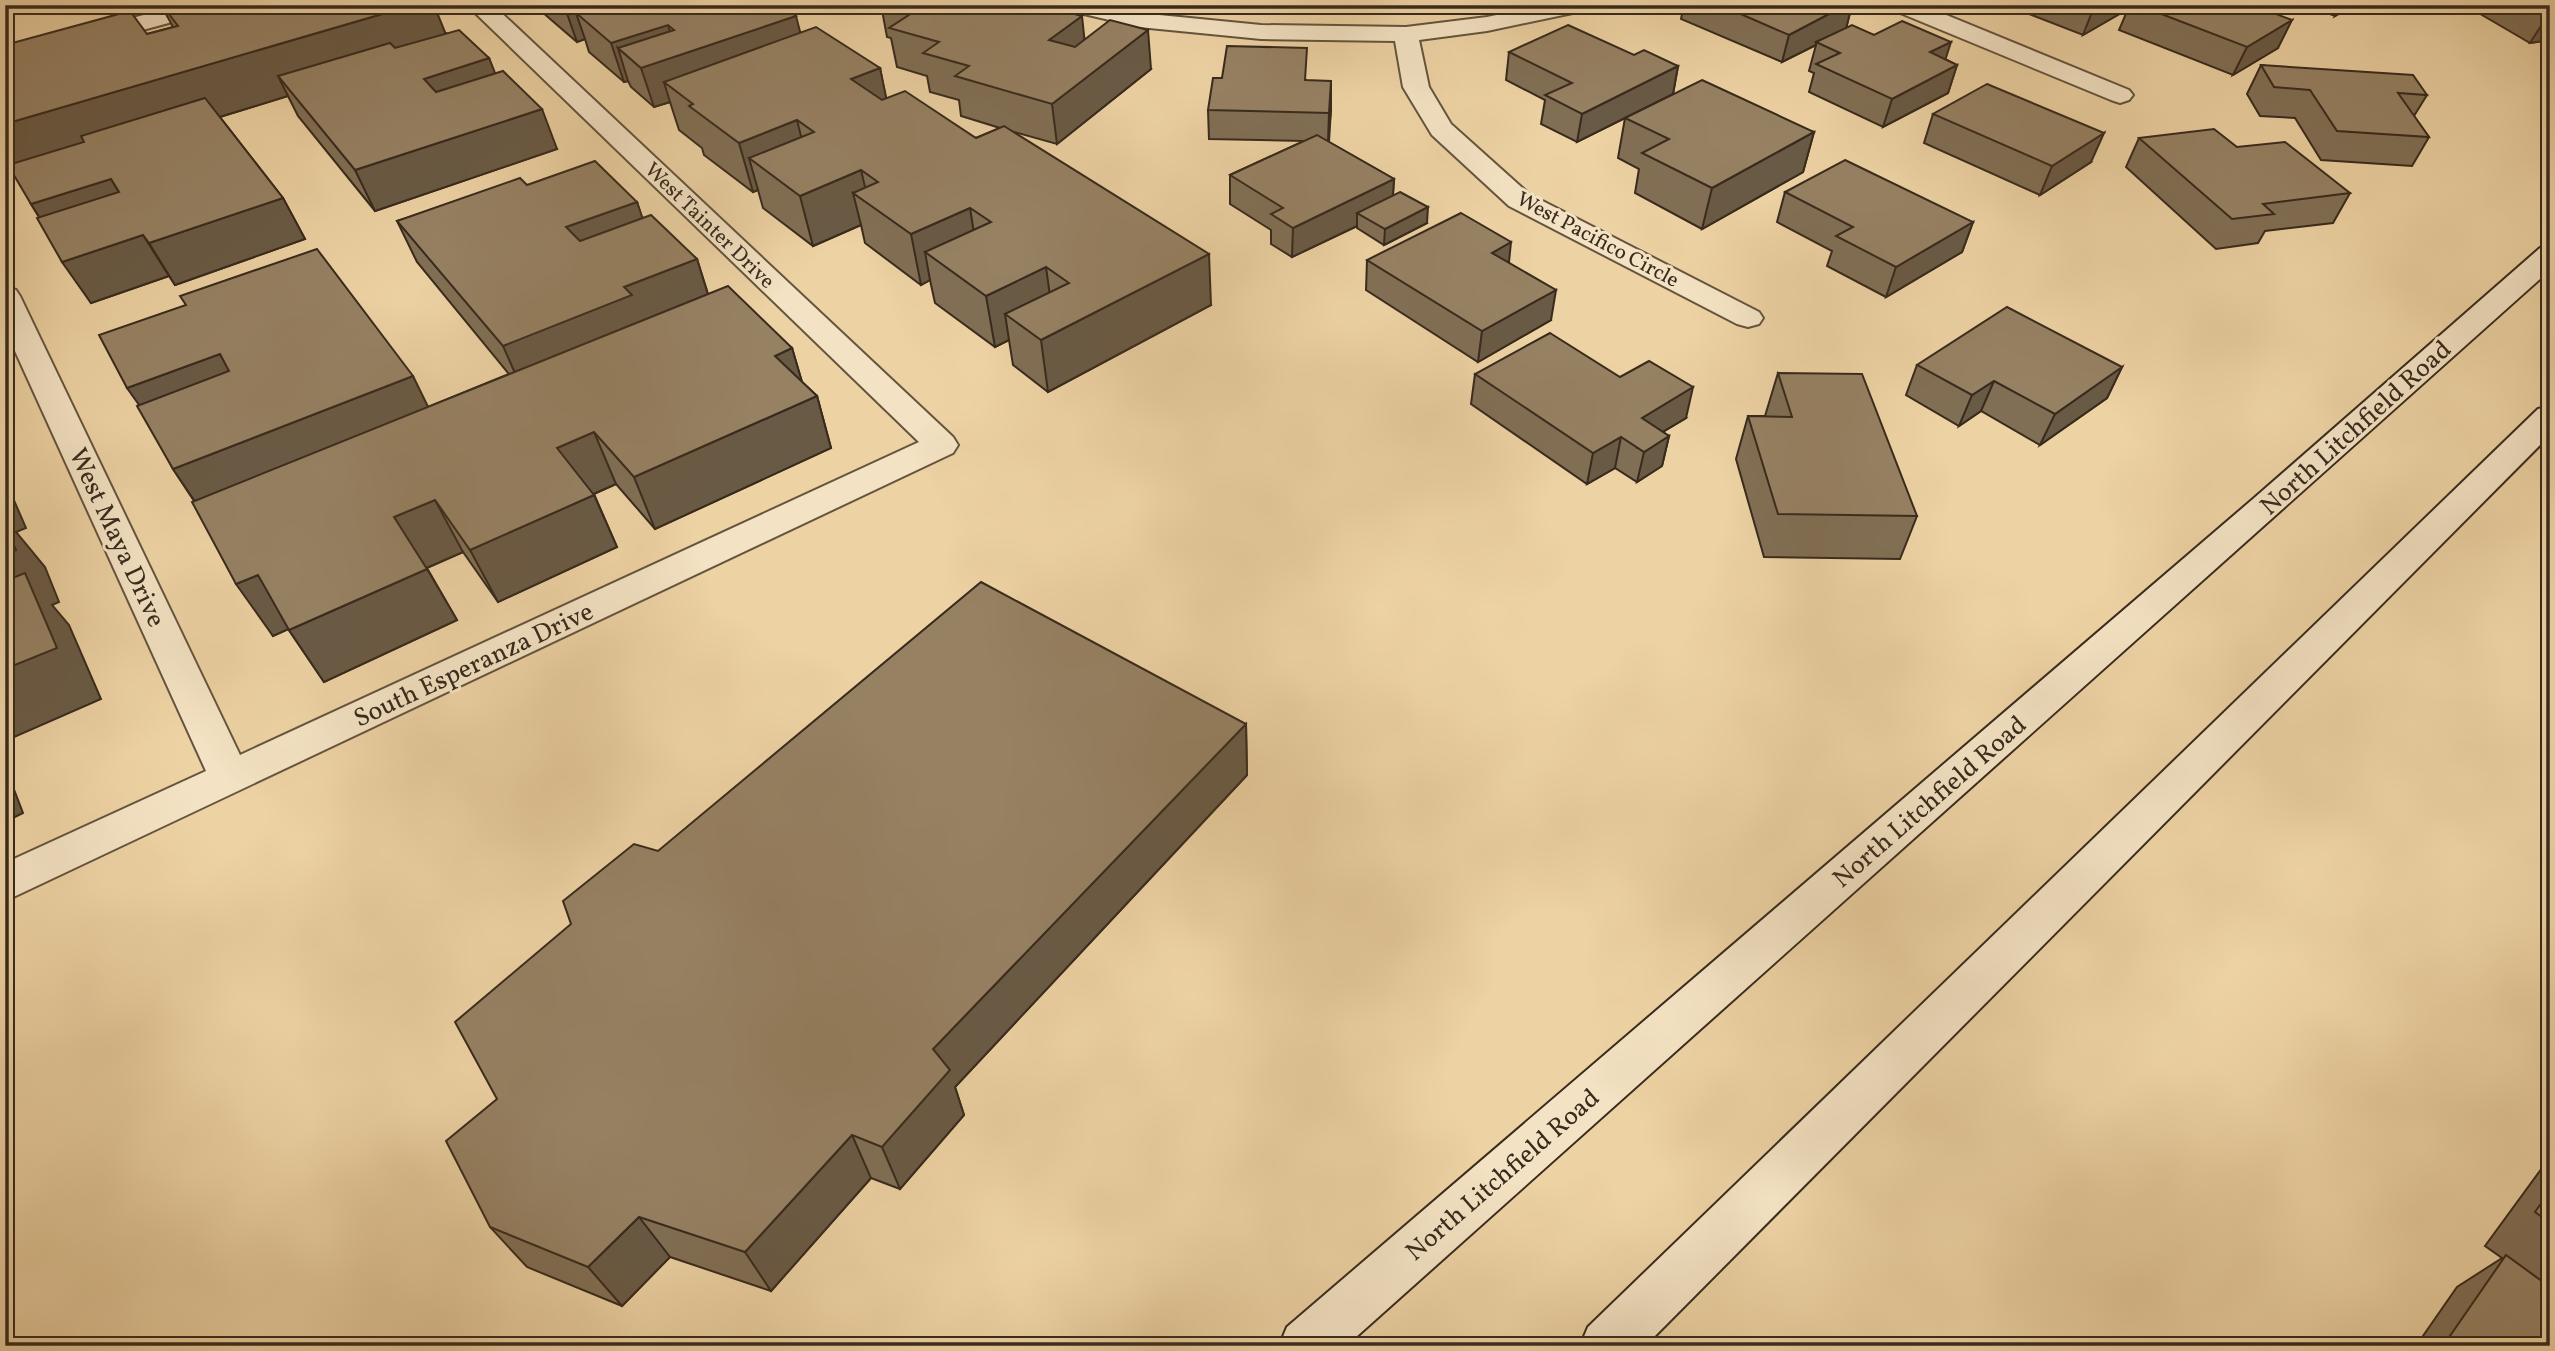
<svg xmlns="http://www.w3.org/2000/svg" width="2555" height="1351" viewBox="0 0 2555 1351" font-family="Vollkorn,serif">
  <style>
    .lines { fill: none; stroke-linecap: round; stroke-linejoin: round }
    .minor-casing { stroke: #65543e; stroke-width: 4 }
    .secondary-casing { stroke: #382a1d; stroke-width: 4 }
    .minor { fill: #f3e2c3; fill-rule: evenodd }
    .secondary { fill: #f3e2c3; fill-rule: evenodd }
    .wall { fill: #816f55; stroke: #382a1d; stroke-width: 2 }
    .shaded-wall { fill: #695a45; stroke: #382a1d; stroke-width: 2 }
    .building { fill: #968163; stroke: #382a1d; stroke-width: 2 }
    .labels { text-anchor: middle; stroke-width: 6; stroke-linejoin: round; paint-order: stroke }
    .far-street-label { font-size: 21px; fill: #382a1d; stroke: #f3e2c3 }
    .street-label { font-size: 26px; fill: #382a1d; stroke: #f3e2c3 }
  </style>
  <rect width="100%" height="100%" fill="#edd2a3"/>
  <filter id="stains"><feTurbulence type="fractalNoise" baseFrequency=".00286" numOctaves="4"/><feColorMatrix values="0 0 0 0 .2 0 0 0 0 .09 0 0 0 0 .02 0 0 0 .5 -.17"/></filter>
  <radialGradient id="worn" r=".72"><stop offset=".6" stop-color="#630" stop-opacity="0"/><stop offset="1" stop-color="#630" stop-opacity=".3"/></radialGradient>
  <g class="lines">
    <g class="minor-casing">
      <g id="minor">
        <polygon points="181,5 221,5 217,10 5,67 5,52"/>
        <polygon points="467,5 493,5 953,437 958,445 953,453 5,901 5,863 206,771 5,329 5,287 16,290 20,296 240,755 919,442"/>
        <polygon points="1063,5 1106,5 1139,13 1261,25 1406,27 1487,17 1543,5 1591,5 1587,10 1487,31 1419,40 1429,87 1451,124 1529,194 1759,312 1763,318 1759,324 1748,327 1737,324 1509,206 1432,135 1403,87 1395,41 1261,39 1139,27 1067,10"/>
        <polygon points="1889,5 1922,5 2129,90 2133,95 2129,100 2120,103 2111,100 1893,10"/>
      </g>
    </g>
    <g class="secondary-casing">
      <g id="secondary">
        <polygon points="2550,245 2550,270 1346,1346 1279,1346 1287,1327 2253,499 2540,248"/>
        <polygon points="2550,406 2550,435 1645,1346 1580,1346 1588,1327 2538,409"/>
      </g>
    </g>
    <use href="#minor" class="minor"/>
    <use href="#secondary" class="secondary"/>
  </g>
  <g class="wall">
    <polygon points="161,5 446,33 489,58 495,74 557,149 375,211 298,116 288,96 220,117 283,198 305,239 175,285 169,276 91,303 31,204 12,164 5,154 5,45 147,34 173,27"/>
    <polygon points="540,5 781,5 800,32 880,68 886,99 976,138 1000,128 961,116 959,100 930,92 927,76 897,67 891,38 887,37 881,5 1040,5 1085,39 1151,69 1057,144 1014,132 1211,305 1048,392 1013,365 1009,340 995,347 935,303 930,280 921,285 865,243 861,225 813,246 763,208 758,190 753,192 704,155 702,148 679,130 670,102 654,107 631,87 628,81 624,82 589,52 585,39 577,42 542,12"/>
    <polygon points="1684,5 1852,5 1846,28 1874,35 1945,59 1957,65 1948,93 1883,127 1809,92 1814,73 1809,71 1816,45 1782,62 1681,19"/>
    <polygon points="2006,5 2252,5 2278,48 2233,75 2119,30 2128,9 2083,35"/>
    <polygon points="2305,5 2354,5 2335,16"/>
    <polygon points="2465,5 2550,5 2550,40 2530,43"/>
    <polygon points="1509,52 1634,55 1678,66 1673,94 1814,132 1803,172 1702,229 1635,193 1639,169 1618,158 1625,118 1577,142 1541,124 1545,100 1506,80"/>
    <polygon points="2261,65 2427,95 2414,116 2429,137 2412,166 2321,160 2295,118 2260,116 2247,94"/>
    <polygon points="1306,80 1331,109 1329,142 1394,179 1393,195 1427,223 1384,245 1357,228 1357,226 1292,257 1271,244 1271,230 1230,204 1230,175 1304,141 1209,139 1208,110"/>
    <polygon points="1933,114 2091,162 2040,195 1924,143"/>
    <polygon points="2139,138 2237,147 2350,193 2333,223 2265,231 2258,243 2216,249 2126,167"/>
    <polygon points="527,185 637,202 642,218 697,259 708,294 792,348 802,382 817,396 831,448 655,529 616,484 594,494 617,547 498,602 463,552 427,568 457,620 324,682 288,629 273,636 194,501 173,469 139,405 428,407 509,374 417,262 397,221"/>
    <polygon points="1785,192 1973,222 1962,252 1886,297 1827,266 1832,251 1777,222"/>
    <polygon points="1367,260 1509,263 1551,320 1478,362 1366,290"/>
    <polygon points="1917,365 2122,367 2107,398 2040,445 1981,411 1959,426 1906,395"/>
    <polygon points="1778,373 1917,516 1900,559 1764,557 1736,459 1748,416 1765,416"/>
    <polygon points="1475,374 1686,418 1663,432 1669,436 1662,466 1637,482 1615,468 1587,484 1471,404"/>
    <polygon points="1246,724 1247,775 955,1087 964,1115 900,1189 871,1178 771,1291 670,1257 622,1306 527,1267 490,1227 497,1099 658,851"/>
    <polygon points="2550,1157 2550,1346 2416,1346 2457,1287 2502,1258 2485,1246"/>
  </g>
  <g class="shaded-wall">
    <polygon points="413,5 434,5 451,47 278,76 288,96 21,178 5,154 5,124"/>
    <polygon points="564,5 628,5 576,13 585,39 577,42"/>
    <polygon points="1846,5 1852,5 1846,29 1816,42 1816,45 1782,62 1789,35"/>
    <polygon points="2097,5 2129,5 2128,9 2083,35 2094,7"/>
    <polygon points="2341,5 2354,5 2335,16"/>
    <polygon points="2548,15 2550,15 2550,40 2530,43"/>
    <polygon points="796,16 806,55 664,82 670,102 654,107 641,68 618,48 628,81 624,82 611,43 668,25 677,56"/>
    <polygon points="1082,16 1086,54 1049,40"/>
    <polygon points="2292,20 2278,48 2233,75 2247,47"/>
    <polygon points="1148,30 1151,69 1057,144 1052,104"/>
    <polygon points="1951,42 1942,70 1930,52"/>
    <polygon points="489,58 505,98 442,118 424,79"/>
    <polygon points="1957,65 1948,93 1883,127 1892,99"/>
    <polygon points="1678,66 1673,94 1577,142 1582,114"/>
    <polygon points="880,68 890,116 851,79"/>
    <polygon points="1331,81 1331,109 1328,142 1329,113"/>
    <polygon points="542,109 557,149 375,211 355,170"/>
    <polygon points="797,120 809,169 749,158 758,190 753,192 739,143"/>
    <polygon points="1814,132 1803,172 1702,229 1712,188"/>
    <polygon points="2104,133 2091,162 2040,195 2052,166"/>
    <polygon points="861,170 869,204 853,193 861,225 813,246 800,196"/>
    <polygon points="111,179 136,220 58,246 31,204"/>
    <polygon points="1394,179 1392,208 1357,213 1357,226 1292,257 1293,228"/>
    <polygon points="283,198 305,239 175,285 149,243"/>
    <polygon points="637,202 651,243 582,269 566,227"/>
    <polygon points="1428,207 1427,223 1384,245 1385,229"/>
    <polygon points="970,208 978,258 925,252 930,280 921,285 911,234"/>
    <polygon points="1973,222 1962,252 1886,297 1896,267"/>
    <polygon points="143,235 169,276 91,303 62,262"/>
    <polygon points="1511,242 1508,272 1492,253"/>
    <polygon points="1209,254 1211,305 1048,392 1041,340"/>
    <polygon points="697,259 710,301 522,389 503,346 624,287"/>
    <polygon points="1046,267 1053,318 1005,314 1009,340 995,347 986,296"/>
    <polygon points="1556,290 1551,320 1478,362 1482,331"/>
    <polygon points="792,348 807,399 775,356"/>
    <polygon points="220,354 246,397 157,430 127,388"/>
    <polygon points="2122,367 2107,398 2040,445 2055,414"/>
    <polygon points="413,376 434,419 202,512 173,469"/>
    <polygon points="1994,381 1981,411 1959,426 1972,395"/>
    <polygon points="1693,387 1686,418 1637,447 1642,418"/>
    <polygon points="817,396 831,448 655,529 634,477"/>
    <polygon points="594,432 616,484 580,500 557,448"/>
    <polygon points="1669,436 1662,466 1637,482 1644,452"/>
    <polygon points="1621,437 1615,468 1587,484 1593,453"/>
    <polygon points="5,489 13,498 26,528 16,532 45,567 59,602 52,605 69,625 101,699 5,741"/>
    <polygon points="594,495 617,547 498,602 470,550"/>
    <polygon points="435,500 463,552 424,569 394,517"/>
    <polygon points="427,569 457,620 324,682 289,630"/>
    <polygon points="258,575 293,627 273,636 236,584"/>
    <polygon points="1246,724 1247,775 955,1087 964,1115 900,1189 882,1147 933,1049"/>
    <polygon points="5,766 23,813 5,822"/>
    <polygon points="852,1135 871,1178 771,1291 745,1252"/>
    <polygon points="639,1217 670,1257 622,1306 588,1267"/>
  </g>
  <g class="building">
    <polygon points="162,5 413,5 5,124 5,45 130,11 147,34 178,26"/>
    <polygon points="602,5 781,5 796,16 641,68 618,48 674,30 668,25 611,43 576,13"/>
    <polygon points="904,5 1040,5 1082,16 1049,40 1075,47 1110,20 1148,30 1052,104 955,76 969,66 923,53 939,42 889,28 918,9"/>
    <polygon points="1720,5 1846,5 1789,35"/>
    <polygon points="2138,5 2252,5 2292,20 2247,47"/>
    <polygon points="2529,5 2550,5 2550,15 2548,15"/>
    <polygon points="1902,21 1951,42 1930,52 1957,65 1892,99 1816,64 1840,53 1816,42 1852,25 1874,35"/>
    <polygon points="1568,25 1634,55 1644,50 1678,66 1582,114 1545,95 1572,83 1509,52"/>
    <polygon points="816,27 880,68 851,79 882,100 905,91 976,138 1004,126 1209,254 1041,340 1005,314 1069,283 1046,267 986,296 925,252 991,222 970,208 911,234 853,193 878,182 861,170 800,196 749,158 814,132 797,120 739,143 689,106 693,104 664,82"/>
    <polygon points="459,30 489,58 424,79 436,92 503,71 542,109 355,170 278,76 390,43 395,48"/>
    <polygon points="1227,46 1307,48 1305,80 1331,81 1329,113 1208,110 1213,78 1222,78"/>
    <polygon points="2261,65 2413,75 2427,95 2398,93 2429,137 2337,131 2310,90 2274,87"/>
    <polygon points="1702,80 1814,132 1712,188 1642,153 1669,139 1625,118"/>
    <polygon points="1987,84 2104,133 2052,166 1933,114"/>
    <polygon points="205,98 283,198 149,243 143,235 62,262 37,218 119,192 111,179 31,204 8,165 84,142 81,136"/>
    <polygon points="2214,129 2237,147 2285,142 2350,193 2263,204 2274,214 2232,219 2139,138"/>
    <polygon points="1317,135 1394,179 1293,228 1271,214 1283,208 1230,175"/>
    <polygon points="1845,160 1973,222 1896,267 1836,236 1853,227 1785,192"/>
    <polygon points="595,161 637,202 566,227 580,241 651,215 697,259 624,287 632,295 503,346 397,221 520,178 527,185"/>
    <polygon points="1400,192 1428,207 1385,229 1357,213"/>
    <polygon points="1461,213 1511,242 1492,253 1556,290 1482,331 1367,260"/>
    <polygon points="317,249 413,376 173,469 137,406 229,371 220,354 127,388 99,335 186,305 180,296"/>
    <polygon points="728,286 792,348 775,356 817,396 634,477 594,432 557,448 594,495 470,550 435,500 394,517 427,569 289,630 258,575 236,584 192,502"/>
    <polygon points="2007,307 2122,367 2055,414 1994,381 1972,395 1917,365"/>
    <polygon points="1550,333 1620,377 1649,361 1693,387 1642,418 1669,436 1644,452 1621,437 1593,453 1475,374"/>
    <polygon points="1778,373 1862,374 1917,516 1778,514 1748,416 1792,417"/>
    <polygon points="5,524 16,550 5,555"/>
    <polygon points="25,573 57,648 5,669 5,581"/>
    <polygon points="981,582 1246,724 933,1049 950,1070 882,1147 852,1135 745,1252 639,1217 588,1267 490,1227 446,1141 497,1099 455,1022 571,924 563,901 634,844 658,851"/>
    <polygon points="2550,1191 2550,1223 2535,1212"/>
    <polygon points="2506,1255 2550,1287 2550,1346 2443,1346"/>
  </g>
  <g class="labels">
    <g class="far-street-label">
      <text transform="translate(710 225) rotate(44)" y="7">West Tainter Drive</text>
      <text transform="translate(1598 239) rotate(28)" y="7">West Pacifico Circle</text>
    </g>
    <g class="street-label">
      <text transform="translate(2355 427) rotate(-42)" y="9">North Litchfield Road</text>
      <text transform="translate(118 537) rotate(65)" y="9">West Maya Drive</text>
      <text transform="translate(473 664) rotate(-25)" y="9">South Esperanza Drive</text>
      <text transform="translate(1929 801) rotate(-41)" y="9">North Litchfield Road</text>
      <text transform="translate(1502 1174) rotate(-41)" y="9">North Litchfield Road</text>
    </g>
  </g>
  <rect width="2555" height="1351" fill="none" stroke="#edd2a3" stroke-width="28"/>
  <rect x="7" y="7" width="2541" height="1337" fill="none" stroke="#382a1d" stroke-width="3.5"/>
  <rect x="14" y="14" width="2527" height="1323" fill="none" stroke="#382a1d" stroke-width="2"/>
  <rect width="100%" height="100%" filter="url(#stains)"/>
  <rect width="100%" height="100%" fill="url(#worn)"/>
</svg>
